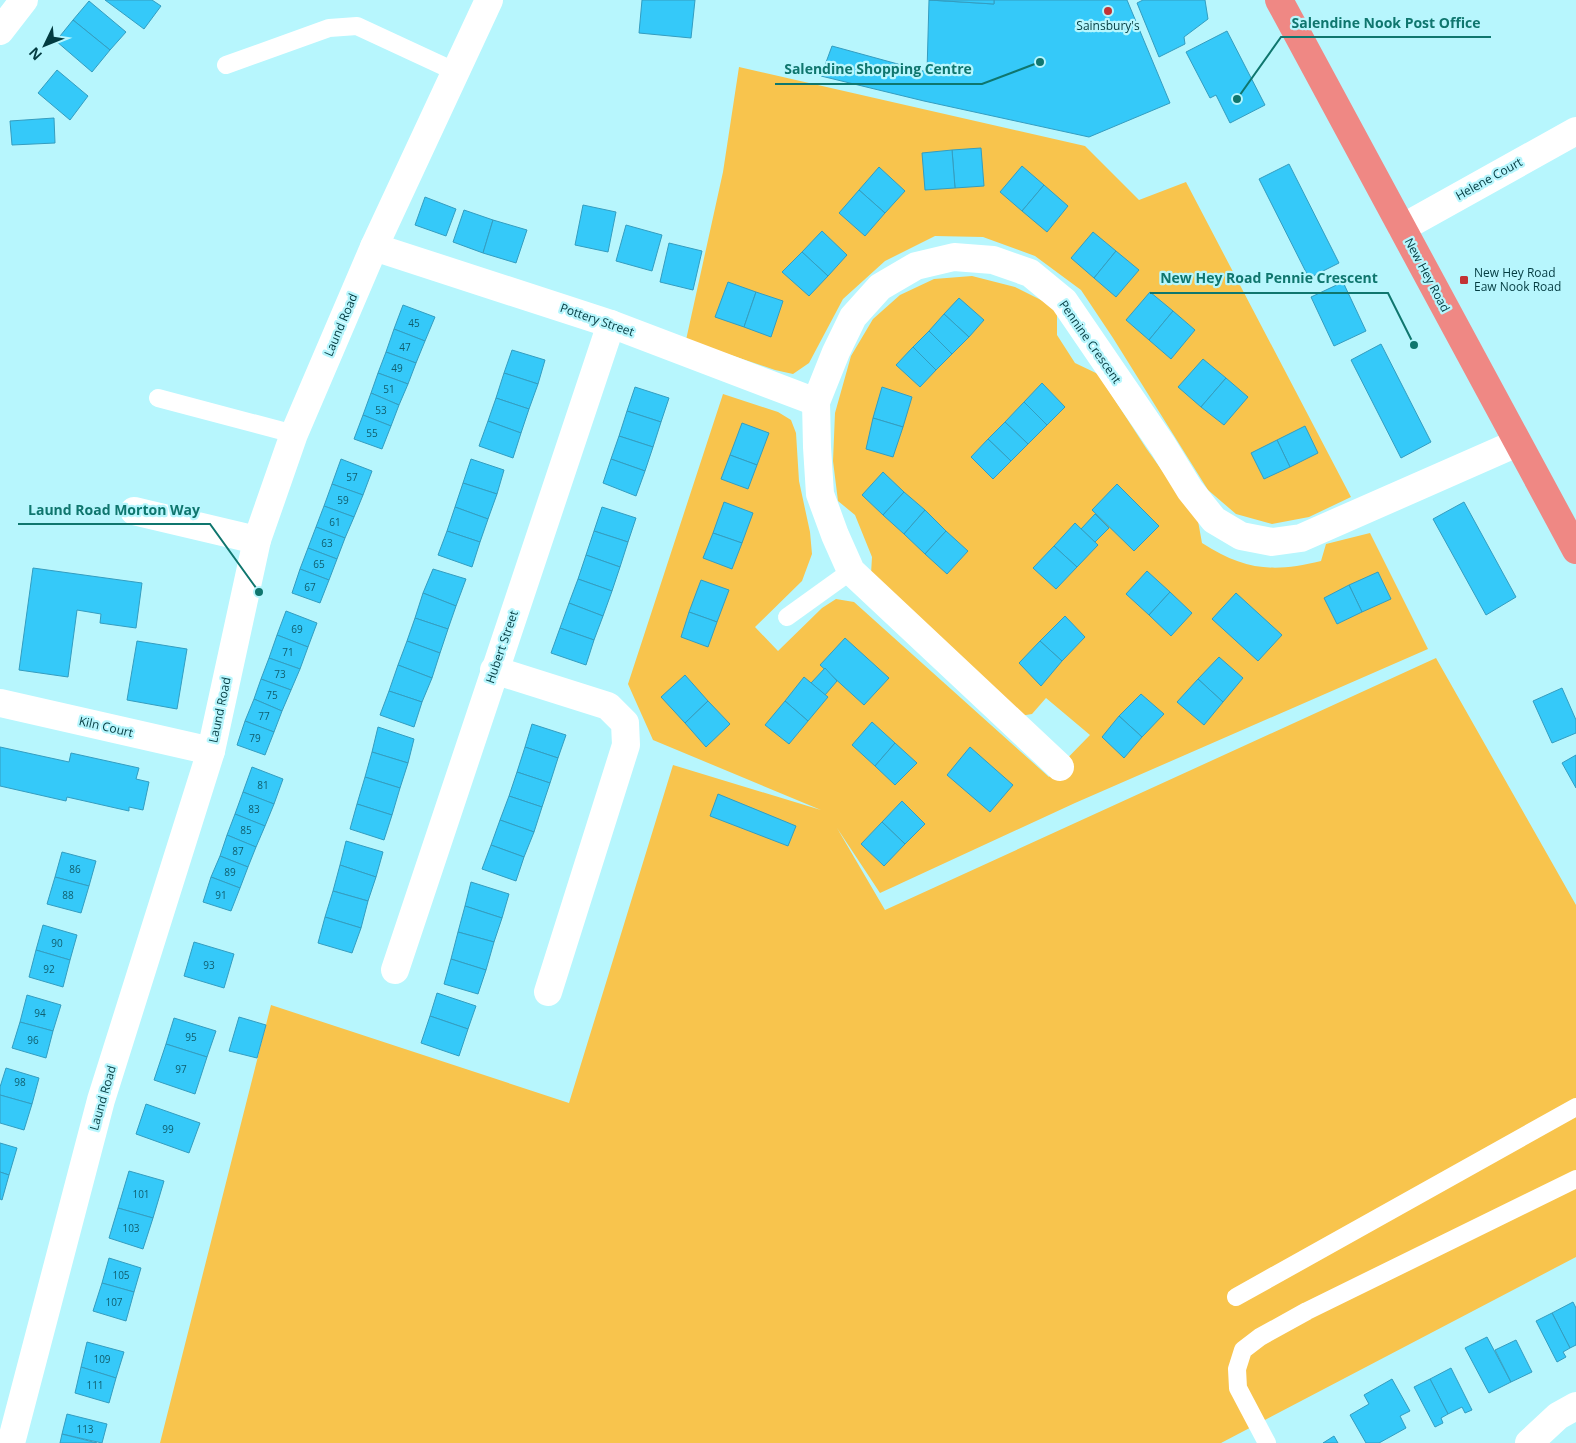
<svg xmlns="http://www.w3.org/2000/svg" width="1576" height="1443" viewBox="0 0 1576 1443" font-family="'Open Sans',sans-serif">
  <style>
    .green { fill: #f8c44d }
    .building { fill: #35c9f9; stroke: #349dc0 }
    .lines { fill: none; stroke-linecap: round; stroke-linejoin: round }
    .service { stroke: #fff; stroke-width: 18 }
    .minor { stroke: #fff; stroke-width: 28 }
    .tertiary { stroke: #fff; stroke-width: 28 }
    .trunk { stroke: #ef8884; stroke-width: 28 }
    .poi-dot { fill: #c23335; stroke: #b7f6fd; stroke-width: 2 }
    .labels { text-anchor: middle; stroke-width: 4.5; stroke-linejoin: round; paint-order: stroke }
    .number-label { font-size: 10px; fill: #105e6e }
    .poi-label { font-size: 12px; fill: #033b40; stroke: #b7f6fd }
    .street-label { font-size: 12px; fill: #033b40; stroke: #b7f6fd }
    .leader { fill: none; stroke: #0f766e; stroke-width: 2 }
    .callout-dot { fill: #0f766e; stroke: #b7f6fd; stroke-width: 2 }
    .callout-label { font-size: 14px; text-anchor: middle; font-weight: bold; fill: #0f766e; stroke: #b7f6fd; stroke-width: 4.5; stroke-linejoin: round; paint-order: stroke }
  </style>
  <rect width="100%" height="100%" fill="#b7f6fd"/>
  <g class="green">
    <polygon points="739,67 1085,146 1139,200 1186,182 1351,497 1309,517 1272,524 1236,514 1208,490 1113,338 1081,290 1035,256 983,237 935,236 885,261 843,299 809,363 793,374 775,370 686,340 723,172"/>
    <path d="M 972,276 L 1015,287 L 1057,308 L 1057,335 L 1075,363 L 1098,374 L 1146,448 L 1198,521 L 1202,543 C 1244,570 1273,573 1321,561 L 1326,544 L 1370,533 L 1428,649 L 1075,803 L 880,893 L 837,828 L 885,910 L 1436,658 L 1576,905 L 1576,1257 L 1221,1443 L 160,1443 L 271,1005 L 569,1103 L 673,765 L 821,810 L 653,740 L 628,684 L 723,394 L 778,412 L 791,420 L 796,433 L 799,481 L 810,532 L 812,554 L 802,581 L 755,627 L 778,651 L 822,608 L 836,599 L 854,602 L 1049,777 L 1090,735 L 1046,698 L 1032,714 L 1020,716 L 871,574 L 872,557 L 855,515 L 838,501 L 833,461 L 835,413 L 851,356 L 873,319 L 900,295 L 934,279 Z"/>
  </g>
  <g class="building">
    <polygon points="105,0 152,0 161,6 144,29"/>
    <polygon points="642,0 695,0 691,38 639,33"/>
    <polygon points="929,0 994,4 994,0 1127,0 1170,103 1089,137 924,101 821,76 832,46 927,72"/>
    <polygon points="929,0 994,0 994,4"/>
    <polygon points="1143,0 1205,0 1208,19 1184,37 1185,44 1159,57 1137,3"/>
    <polygon points="89,1 126,32 110,50 73,20"/>
    <polygon points="73,20 110,50 92,72 56,41"/>
    <polygon points="1227,31 1265,105 1230,123 1216,95 1210,98 1186,52"/>
    <polygon points="57,70 88,96 70,120 38,93"/>
    <polygon points="54,118 55,143 12,145 10,121"/>
    <polygon points="981,148 984,186 955,188 952,150"/>
    <polygon points="952,150 955,188 925,190 922,153"/>
    <polygon points="1289,164 1339,263 1309,278 1259,179"/>
    <polygon points="1022,166 1044,185 1022,211 1000,192"/>
    <polygon points="879,167 905,191 885,213 859,190"/>
    <polygon points="1044,185 1068,206 1047,232 1022,211"/>
    <polygon points="859,190 885,213 865,236 839,213"/>
    <polygon points="425,197 456,209 446,236 415,225"/>
    <polygon points="583,205 616,212 608,252 575,245"/>
    <polygon points="464,210 493,220 483,253 453,242"/>
    <polygon points="493,220 527,230 516,263 483,253"/>
    <polygon points="626,225 662,235 652,271 616,261"/>
    <polygon points="822,231 847,255 828,276 802,252"/>
    <polygon points="1093,232 1116,251 1094,278 1071,258"/>
    <polygon points="669,243 702,251 693,290 660,282"/>
    <polygon points="1116,251 1139,270 1116,297 1094,278"/>
    <polygon points="802,252 828,276 809,296 782,272"/>
    <polygon points="728,282 756,292 744,327 715,317"/>
    <polygon points="1343,282 1366,331 1334,346 1311,297"/>
    <polygon points="756,292 783,301 771,337 744,327"/>
    <polygon points="1150,292 1173,311 1149,340 1126,320"/>
    <polygon points="959,298 984,320 969,337 944,314"/>
    <polygon points="403,305 435,317 425,341 394,329"/>
    <polygon points="1173,311 1195,330 1171,359 1149,340"/>
    <polygon points="944,314 969,337 952,354 929,331"/>
    <polygon points="394,329 425,341 416,363 386,352"/>
    <polygon points="929,331 952,354 936,370 913,347"/>
    <polygon points="1381,344 1431,442 1401,458 1351,360"/>
    <polygon points="913,347 936,370 920,387 896,365"/>
    <polygon points="512,350 545,360 538,384 504,373"/>
    <polygon points="386,352 416,363 408,384 378,373"/>
    <polygon points="1203,359 1226,378 1201,407 1178,387"/>
    <polygon points="378,373 408,384 399,405 371,393"/>
    <polygon points="504,373 538,384 529,409 496,398"/>
    <polygon points="1226,378 1248,397 1224,425 1201,407"/>
    <polygon points="1042,383 1065,407 1047,425 1024,402"/>
    <polygon points="635,387 669,398 661,422 627,411"/>
    <polygon points="882,387 912,397 903,427 873,418"/>
    <polygon points="371,393 399,405 391,426 363,415"/>
    <polygon points="496,398 529,409 521,433 488,421"/>
    <polygon points="1024,402 1047,425 1028,444 1005,422"/>
    <polygon points="627,411 661,422 653,447 619,436"/>
    <polygon points="363,415 391,426 382,449 354,439"/>
    <polygon points="873,418 903,427 893,457 866,449"/>
    <polygon points="488,421 521,433 513,458 479,446"/>
    <polygon points="1005,422 1028,444 1011,461 988,439"/>
    <polygon points="742,423 769,433 757,465 730,455"/>
    <polygon points="1305,426 1318,453 1290,467 1277,440"/>
    <polygon points="619,436 653,447 645,471 611,459"/>
    <polygon points="988,439 1011,461 993,479 971,457"/>
    <polygon points="1277,440 1290,467 1264,479 1251,453"/>
    <polygon points="730,455 757,465 748,489 721,479"/>
    <polygon points="341,459 372,471 363,495 332,484"/>
    <polygon points="471,459 504,470 497,494 463,483"/>
    <polygon points="611,459 645,471 636,496 603,483"/>
    <polygon points="883,472 904,492 883,515 862,495"/>
    <polygon points="463,483 497,494 488,519 455,507"/>
    <polygon points="332,484 363,495 354,517 324,506"/>
    <polygon points="1117,484 1159,526 1134,551 1092,510"/>
    <polygon points="904,492 925,510 904,534 883,515"/>
    <polygon points="724,502 753,513 742,543 713,533"/>
    <polygon points="1464,502 1516,597 1486,615 1433,519"/>
    <polygon points="324,506 354,517 345,538 316,527"/>
    <polygon points="455,507 488,519 480,542 447,531"/>
    <polygon points="602,507 636,518 628,542 594,531"/>
    <polygon points="925,510 946,531 925,554 904,534"/>
    <polygon points="1095,514 1109,528 1095,542 1081,529"/>
    <polygon points="1075,523 1098,545 1077,567 1054,546"/>
    <polygon points="316,527 345,538 337,559 308,548"/>
    <polygon points="447,531 480,542 472,567 438,555"/>
    <polygon points="594,531 628,542 620,567 586,555"/>
    <polygon points="946,531 968,551 947,574 925,554"/>
    <polygon points="713,533 742,543 732,569 703,558"/>
    <polygon points="1054,546 1077,567 1056,589 1033,568"/>
    <polygon points="308,548 337,559 329,580 300,569"/>
    <polygon points="586,555 620,567 612,591 578,579"/>
    <polygon points="33,568 142,583 136,628 100,623 101,614 77,610 68,677 19,670"/>
    <polygon points="300,569 329,580 320,603 292,593"/>
    <polygon points="433,569 466,579 456,606 423,593"/>
    <polygon points="1147,571 1170,592 1149,615 1126,594"/>
    <polygon points="1378,572 1391,599 1362,612 1349,585"/>
    <polygon points="578,579 612,591 603,616 569,603"/>
    <polygon points="701,580 729,590 717,622 689,612"/>
    <polygon points="1349,585 1362,612 1337,624 1324,598"/>
    <polygon points="1170,592 1192,613 1171,636 1149,615"/>
    <polygon points="423,593 456,606 448,629 415,618"/>
    <polygon points="1236,593 1282,635 1258,661 1212,619"/>
    <polygon points="569,603 603,616 594,640 560,628"/>
    <polygon points="286,611 317,623 308,647 277,635"/>
    <polygon points="689,612 717,622 708,647 681,637"/>
    <polygon points="1065,616 1085,637 1062,661 1040,641"/>
    <polygon points="415,618 448,629 440,653 407,641"/>
    <polygon points="560,628 594,640 586,665 551,653"/>
    <polygon points="277,635 308,647 300,669 269,658"/>
    <polygon points="845,638 889,678 864,705 820,665"/>
    <polygon points="137,641 187,649 177,709 127,700"/>
    <polygon points="407,641 440,653 432,678 398,665"/>
    <polygon points="1040,641 1062,661 1041,686 1019,663"/>
    <polygon points="1219,657 1243,678 1223,702 1198,679"/>
    <polygon points="269,658 300,669 291,690 261,679"/>
    <polygon points="398,665 432,678 422,702 389,691"/>
    <polygon points="825,668 837,681 825,695 811,683"/>
    <polygon points="685,675 708,701 685,723 661,697"/>
    <polygon points="804,677 828,697 808,721 785,701"/>
    <polygon points="261,679 291,690 282,711 254,699"/>
    <polygon points="1198,679 1223,702 1204,725 1177,702"/>
    <polygon points="1562,688 1576,720 1576,733 1552,743 1533,701"/>
    <polygon points="389,691 422,702 414,727 380,715"/>
    <polygon points="1141,694 1164,714 1142,737 1119,716"/>
    <polygon points="254,699 282,711 274,732 245,721"/>
    <polygon points="708,701 730,724 706,747 685,723"/>
    <polygon points="785,701 808,721 789,744 765,725"/>
    <polygon points="1119,716 1142,737 1124,758 1102,737"/>
    <polygon points="245,721 274,732 265,755 237,745"/>
    <polygon points="872,722 895,743 875,766 852,745"/>
    <polygon points="532,724 566,735 558,758 525,747"/>
    <polygon points="378,727 414,739 408,763 372,752"/>
    <polygon points="895,743 917,763 895,785 875,766"/>
    <polygon points="0,747 69,762 71,753 139,768 136,779 149,782 143,810 129,807 129,811 67,797 66,801 0,786"/>
    <polygon points="525,747 558,758 550,783 517,772"/>
    <polygon points="970,747 1013,785 990,812 947,775"/>
    <polygon points="372,752 408,763 400,788 365,777"/>
    <polygon points="1576,755 1576,788 1562,763"/>
    <polygon points="252,767 283,779 274,804 243,792"/>
    <polygon points="517,772 550,783 542,807 509,796"/>
    <polygon points="365,777 400,788 392,815 357,804"/>
    <polygon points="243,792 274,804 265,826 235,814"/>
    <polygon points="718,794 796,826 788,846 710,816"/>
    <polygon points="509,796 542,807 534,832 500,820"/>
    <polygon points="902,801 925,824 905,844 882,822"/>
    <polygon points="357,804 392,815 384,840 350,829"/>
    <polygon points="235,814 265,826 256,847 227,835"/>
    <polygon points="500,820 534,832 524,857 491,845"/>
    <polygon points="882,822 905,844 884,866 861,844"/>
    <polygon points="227,835 256,847 248,867 220,856"/>
    <polygon points="346,841 383,852 376,877 340,865"/>
    <polygon points="491,845 524,857 516,881 482,869"/>
    <polygon points="62,852 96,861 89,886 55,877"/>
    <polygon points="220,856 248,867 240,888 211,877"/>
    <polygon points="340,865 376,877 368,901 333,891"/>
    <polygon points="55,877 89,886 81,913 47,904"/>
    <polygon points="211,877 240,888 231,911 203,902"/>
    <polygon points="471,882 509,894 502,918 465,906"/>
    <polygon points="333,891 368,901 361,928 325,917"/>
    <polygon points="465,906 502,918 494,942 458,932"/>
    <polygon points="325,917 361,928 352,953 318,943"/>
    <polygon points="43,925 77,935 70,960 36,950"/>
    <polygon points="458,932 494,942 486,970 451,959"/>
    <polygon points="194,942 234,954 224,988 184,976"/>
    <polygon points="36,950 70,960 63,987 29,977"/>
    <polygon points="451,959 486,970 478,994 444,984"/>
    <polygon points="437,993 476,1006 468,1029 430,1016"/>
    <polygon points="27,995 61,1005 53,1031 20,1022"/>
    <polygon points="430,1016 468,1029 459,1056 421,1043"/>
    <polygon points="239,1017 266,1025 257,1058 229,1051"/>
    <polygon points="174,1018 216,1031 207,1057 166,1044"/>
    <polygon points="20,1022 53,1031 46,1058 12,1048"/>
    <polygon points="166,1044 207,1057 195,1094 154,1080"/>
    <polygon points="6,1068 39,1078 32,1104 0,1095 0,1087"/>
    <polygon points="0,1095 32,1104 24,1130 0,1123"/>
    <polygon points="146,1104 200,1123 189,1153 136,1134"/>
    <polygon points="0,1143 17,1148 9,1175 0,1172"/>
    <polygon points="129,1171 164,1181 153,1218 118,1208"/>
    <polygon points="0,1172 9,1175 2,1200 0,1199"/>
    <polygon points="118,1208 153,1218 143,1249 109,1238"/>
    <polygon points="109,1258 141,1268 134,1292 102,1283"/>
    <polygon points="102,1283 134,1292 126,1321 93,1311"/>
    <polygon points="1573,1302 1576,1308 1576,1345 1570,1348 1552,1313"/>
    <polygon points="1552,1313 1570,1348 1563,1352 1566,1357 1557,1362 1536,1321"/>
    <polygon points="1487,1337 1511,1382 1489,1393 1465,1348"/>
    <polygon points="1516,1340 1532,1372 1511,1382 1495,1350"/>
    <polygon points="87,1342 124,1352 116,1378 81,1367"/>
    <polygon points="81,1367 116,1378 109,1403 75,1393"/>
    <polygon points="1451,1368 1472,1410 1465,1413 1462,1407 1448,1414 1430,1379"/>
    <polygon points="1392,1379 1410,1411 1400,1416 1406,1428 1379,1443 1366,1443 1350,1415 1369,1404 1364,1395"/>
    <polygon points="1430,1379 1448,1414 1441,1418 1443,1423 1435,1427 1414,1387"/>
    <polygon points="67,1414 107,1424 102,1443 62,1434"/>
    <polygon points="62,1434 97,1443 60,1443"/>
    <polygon points="1334,1436 1338,1443 1323,1443"/>
  </g>
  <g class="lines">
    <g class="service">
      <polyline points="226,65 329,28 357,26 454,71"/>
      <polyline points="158,398 294,434"/>
      <polyline points="787,617 851,571"/>
      <polyline points="1236,1297 1576,1107"/>
      <polyline points="1267,1443 1238,1388 1237,1369 1243,1350 1260,1337 1307,1311 1576,1179"/>
    </g>
    <g class="minor">
      <polyline points="0,31 24,0"/>
      <polyline points="1402,228 1576,131"/>
      <polyline points="374,247 611,324 816,402"/>
      <polyline points="134,511 257,540"/>
      <polyline points="494,670 608,706 625,723 626,745 548,992"/>
      <polyline points="0,703 211,751"/>
      <polyline points="1060,767 851,571 835,535 820,494 817,447 816,402 836,352 853,317 880,287 916,266 954,257 993,260 1030,273 1064,301 1163,446 1190,490 1214,520 1241,536 1272,542 1301,538 1517,443"/>
      <polyline points="395,970 611,324"/>
      <polyline points="1529,1443 1558,1416 1576,1406"/>
    </g>
    <polyline class="tertiary" points="11,1443 101,1100 211,751 257,540 294,434 374,247 489,0"/>
    <polyline class="trunk" points="1279,0 1576,550"/>
  </g>
  <g class="poi-dot">
    <circle cx="1108" cy="11" r="5"/>
    <rect x="1459" y="275" width="10" height="10" rx="2.5"/>
  </g>
  <g class="labels">
    <g class="number-label">
      <text x="414" y="327">45</text>
      <text x="405" y="351">47</text>
      <text x="397" y="372">49</text>
      <text x="389" y="393">51</text>
      <text x="381" y="414">53</text>
      <text x="372" y="437">55</text>
      <text x="352" y="481">57</text>
      <text x="343" y="504">59</text>
      <text x="335" y="526">61</text>
      <text x="327" y="547">63</text>
      <text x="319" y="568">65</text>
      <text x="310" y="591">67</text>
      <text x="297" y="633">69</text>
      <text x="288" y="656">71</text>
      <text x="280" y="678">73</text>
      <text x="272" y="699">75</text>
      <text x="264" y="720">77</text>
      <text x="255" y="742">79</text>
      <text x="263" y="789">81</text>
      <text x="254" y="813">83</text>
      <text x="246" y="834">85</text>
      <text x="238" y="855">87</text>
      <text x="75" y="873">86</text>
      <text x="230" y="876">89</text>
      <text x="68" y="899">88</text>
      <text x="221" y="899">91</text>
      <text x="57" y="947">90</text>
      <text x="209" y="969">93</text>
      <text x="49" y="973">92</text>
      <text x="40" y="1017">94</text>
      <text x="191" y="1041">95</text>
      <text x="33" y="1044">96</text>
      <text x="181" y="1073">97</text>
      <text x="20" y="1086">98</text>
      <text x="168" y="1133">99</text>
      <text x="141" y="1198">101</text>
      <text x="131" y="1232">103</text>
      <text x="121" y="1279">105</text>
      <text x="114" y="1306">107</text>
      <text x="102" y="1363">109</text>
      <text x="95" y="1389">111</text>
      <text x="85" y="1433">113</text>
    </g>
    <g class="poi-label">
      <text x="1108" y="30">Sainsbury's</text>
      <text x="1474" y="277" text-anchor="start">New Hey Road<tspan x="1474" dy="14">Eaw Nook Road</tspan></text>
    </g>
    <g class="street-label">
      <text transform="translate(1489 179) rotate(-29)" y="4">Helene Court</text>
      <text transform="translate(1427 275) rotate(62)" y="4">New Hey Road</text>
      <text transform="translate(597 320) rotate(19)" y="4">Pottery Street</text>
      <text transform="translate(341 325) rotate(-67)" y="4">Laund Road</text>
      <text transform="translate(1090 342) rotate(55)" y="4">Pennine Crescent</text>
      <text transform="translate(502 647) rotate(-71)" y="4">Hubert Street</text>
      <text transform="translate(220 710) rotate(-78)" y="4">Laund Road</text>
      <text transform="translate(106 727) rotate(13)" y="4">Kiln Court</text>
      <text transform="translate(103 1098) rotate(-74)" y="4">Laund Road</text>
    </g>
  </g>
  <path class="leader" d="M1237 99L1281 37H1491M1040 62L982 84H775M1414 345L1388 293H1150M259 592L210 524H18"/>
  <g class="callout-dot">
    <circle cx="1237" cy="99" r="5"/>
    <circle cx="1040" cy="62" r="5"/>
    <circle cx="1414" cy="345" r="5"/>
    <circle cx="259" cy="592" r="5"/>
  </g>
  <g class="callout-label">
    <text x="1386" y="28">Salendine Nook Post Office</text>
    <text x="878" y="74">Salendine Shopping Centre</text>
    <text x="1269" y="283">New Hey Road Pennie Crescent</text>
    <text x="114" y="515">Laund Road Morton Way</text>
  </g>
  <g transform="translate(45 45) rotate(227)" stroke="#b7f6fd" stroke-width="4" paint-order="stroke">
  <path d="M0-4L9 19L0 12L-9 19Z" fill="#033b40"/>
  <text y="-8" font-size="14" font-weight="bold" text-anchor="middle" fill="#033b40">N</text>
  </g>
</svg>
